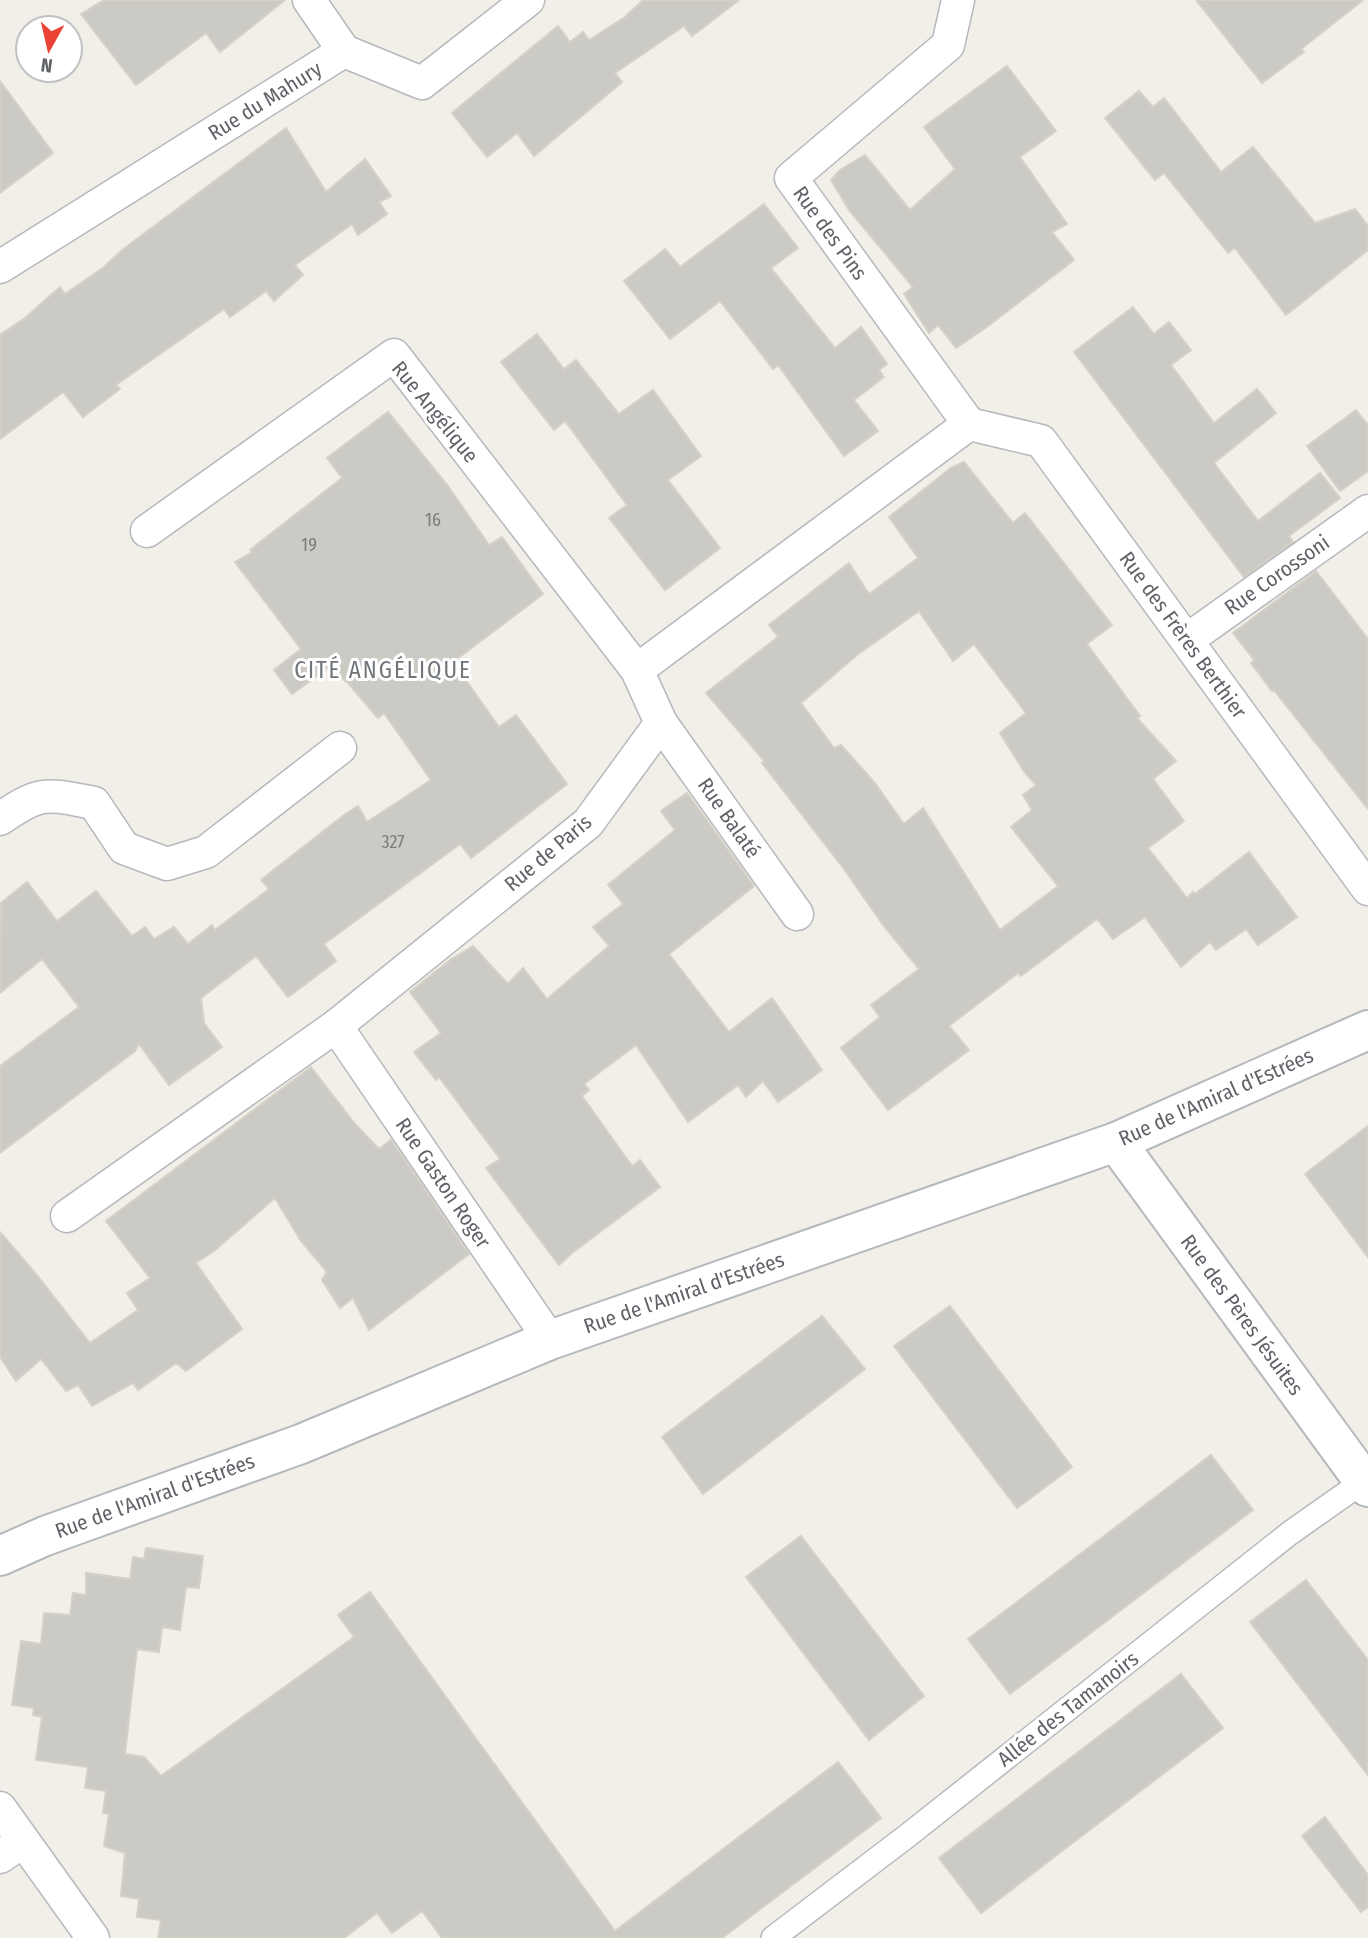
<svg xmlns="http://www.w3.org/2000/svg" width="1368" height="1938" viewBox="0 0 1368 1938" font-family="'Fira Sans Condensed',sans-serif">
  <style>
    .building { fill: #cccac5; stroke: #d6d1c6; stroke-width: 2; fill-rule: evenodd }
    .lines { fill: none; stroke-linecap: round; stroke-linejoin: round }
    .pedestrian-casing { stroke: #b5b8bc; stroke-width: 26 }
    .minor-casing { stroke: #b5b8bc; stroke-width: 35 }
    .tertiary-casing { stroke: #b5b8bc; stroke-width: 42 }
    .pedestrian { stroke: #fff; stroke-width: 23 }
    .minor { stroke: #fff; stroke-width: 32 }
    .tertiary { stroke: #fff; stroke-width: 38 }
    .labels { text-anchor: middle; stroke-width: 6; stroke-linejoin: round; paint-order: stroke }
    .number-label { font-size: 18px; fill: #7a7d7f }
    .street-label { font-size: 21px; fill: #5f6368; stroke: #fff }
    .neighbourhood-label { font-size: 23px; letter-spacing: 2px; fill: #70757a; stroke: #fff }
  </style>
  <rect width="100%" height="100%" fill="#f1efe8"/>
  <g class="building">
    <polygon points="104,0 285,0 220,52 206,33 136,85 81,14"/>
    <polygon points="643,0 739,0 692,36 684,26 615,73 622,82 534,156 517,133 487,157 452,113 558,26 570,42 583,32 589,40 625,17"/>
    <polygon points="1196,0 1363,0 1301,49 1304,52 1262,83"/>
    <polygon points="1007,66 1056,131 1020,157 1067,224 1052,232 1074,260 984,329 956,348 938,325 929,333 904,294 913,287 849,210 831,180 840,170 865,155 910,210 955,169 924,127"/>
    <polygon points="0,81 53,153 0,193"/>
    <polygon points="1139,91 1153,107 1164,98 1221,172 1253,147 1315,223 1355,209 1368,226 1368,250 1286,315 1235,248 1228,253 1164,173 1155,180 1105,118"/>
    <polygon points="286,128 326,192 365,159 391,196 379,202 387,214 358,235 352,224 295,265 303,275 274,301 266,291 230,317 224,309 116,385 120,389 83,417 63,392 0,439 0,335 25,318 60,287 65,294 104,267 122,250"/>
    <polygon points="764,204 798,248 771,268 835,348 861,327 887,364 879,370 884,377 854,400 878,431 844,456 778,365 773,369 720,301 670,339 624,281 665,249 680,267"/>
    <polygon points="1133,307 1154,334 1169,322 1191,350 1171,365 1214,423 1257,389 1276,413 1214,463 1258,521 1320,473 1340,498 1289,536 1293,542 1244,577 1074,352"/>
    <polygon points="537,334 564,369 576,360 619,414 653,390 701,456 668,480 720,548 665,590 609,518 627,505 565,421 554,430 501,362"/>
    <polygon points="1356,410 1368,425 1368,471 1340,491 1307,446"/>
    <polygon points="388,412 448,486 489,545 502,537 543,594 453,662 499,727 516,715 567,784 471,858 460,844 324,944 336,961 288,997 256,956 201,998 204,1023 222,1047 169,1085 139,1044 135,1051 0,1153 0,1066 79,1007 42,959 0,993 1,903 27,882 57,921 96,891 132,936 145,927 154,939 174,927 188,944 212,925 215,930 269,889 261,880 344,815 358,806 367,822 431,780 384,713 378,718 348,683 328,668 292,694 274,670 301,649 235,562 252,552 250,550 342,478 327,458"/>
    <path d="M 964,462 L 1013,523 L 1025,513 L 1112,625 L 1087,644 L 1140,716 L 1137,718 L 1176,761 L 1153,779 L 1184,821 L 1148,848 L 1187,898 L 1193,892 L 1195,894 L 1249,852 L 1297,917 L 1258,945 L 1246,929 L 1216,950 L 1210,942 L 1181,967 L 1145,917 L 1113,939 L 1097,919 L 1021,976 L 1018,973 L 949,1026 L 969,1050 L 888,1110 L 841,1048 L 880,1017 L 871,1005 L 919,969 L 883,925 L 844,869 L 762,763 L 765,762 L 706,693 L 778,637 L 769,625 L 849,563 L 869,594 L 918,558 L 889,517 L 952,467 ZM 919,611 L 953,661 L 974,644 L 1026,713 L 1000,733 L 1025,773 L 1036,785 L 1023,795 L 1032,810 L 1011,827 L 1058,886 L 1000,930 L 923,808 L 904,824 L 874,782 L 841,745 L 834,748 L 801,703 L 857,655 Z"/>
    <polygon points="1316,571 1368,639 1368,809 1273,689 1272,691 1251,663 1254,660 1233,633"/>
    <polygon points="687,793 754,886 669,954 729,1032 772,998 822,1070 778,1102 763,1081 746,1097 738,1085 688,1122 636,1045 584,1084 589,1090 582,1096 632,1166 640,1160 660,1187 572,1253 559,1265 486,1168 500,1159 439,1077 436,1080 414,1052 441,1033 410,992 450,960 473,946 508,984 523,968 547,999 609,946 593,927 623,904 608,885 675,830 661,811"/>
    <polygon points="311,1067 355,1124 379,1149 391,1140 469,1254 369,1330 353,1298 340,1308 322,1280 327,1272 301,1241 275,1198 214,1251 196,1263 242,1329 186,1371 176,1363 138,1390 133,1383 92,1406 78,1385 66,1391 41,1359 16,1381 0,1357 0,1232 36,1274 90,1343 138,1310 127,1293 150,1278 106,1221"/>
    <polygon points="1368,1126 1368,1257 1305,1174"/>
    <polygon points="950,1306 1072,1467 1017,1508 894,1346"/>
    <polygon points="822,1316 865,1369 703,1494 662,1437"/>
    <polygon points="1211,1455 1253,1510 1010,1694 968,1639"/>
    <polygon points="801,1536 924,1696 869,1740 746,1577"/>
    <polygon points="146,1548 203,1556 199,1588 186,1587 180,1630 162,1627 159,1652 137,1649 125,1754 144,1757 161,1776 354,1637 338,1615 370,1592 615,1931 838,1762 881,1818 722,1938 442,1938 422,1911 392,1933 377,1913 344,1938 158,1938 161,1920 137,1917 139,1899 121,1896 125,1853 104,1846 109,1814 103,1813 106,1791 85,1788 88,1767 36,1760 42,1717 33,1715 34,1708 12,1705 21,1641 41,1644 44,1613 70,1615 73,1593 86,1595 86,1573 130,1579 133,1557 144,1559"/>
    <polygon points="1306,1580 1368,1660 1368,1775 1250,1622"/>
    <polygon points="1181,1674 1223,1728 981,1913 939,1858"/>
    <polygon points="1325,1817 1368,1875 1368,1907 1361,1912 1302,1836"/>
  </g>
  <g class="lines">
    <g class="pedestrian-casing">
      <polyline id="pedestrian" points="773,1938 907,1836 1290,1533 1364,1481"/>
    </g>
    <g class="minor-casing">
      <g id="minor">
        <polyline points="309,0 344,51"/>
        <polyline points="958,0 948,45 791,178 969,424"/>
        <polyline points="0,267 344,51 422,83 528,0"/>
        <polyline points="969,424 1041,441 1368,889"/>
        <polyline points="147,531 394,355 637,670"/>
        <polyline points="1187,640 1368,511"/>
        <polyline points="661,723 797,914"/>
        <path d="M 0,819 C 41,790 46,794 94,803 L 124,848 L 167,864 L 206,852 L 340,748"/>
        <polyline points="336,1026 550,1340"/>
        <polyline points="67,1216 336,1026 588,823 661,723 637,670 969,424"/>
        <polyline points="0,1808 93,1938"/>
        <polyline points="0,1857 23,1841"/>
      </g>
    </g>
    <g class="tertiary-casing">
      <g id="tertiary">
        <polyline points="1116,1142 1368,1487"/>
        <polyline points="0,1556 45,1536 301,1444 550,1340 1116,1142 1368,1030"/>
      </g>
    </g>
    <use href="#pedestrian" class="pedestrian"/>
    <use href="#minor" class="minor"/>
    <use href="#tertiary" class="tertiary"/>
  </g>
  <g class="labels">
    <g class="number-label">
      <text x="433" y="526">16</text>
      <text x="309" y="551">19</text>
      <text x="393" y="848">327</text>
    </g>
    <g class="street-label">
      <text transform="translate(265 101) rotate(-32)" y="7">Rue du Mahury</text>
      <text transform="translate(830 233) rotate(54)" y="7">Rue des Pins</text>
      <text transform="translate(435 412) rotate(51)" y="7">Rue Angélique</text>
      <text transform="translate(1277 575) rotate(-35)" y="7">Rue Corossoni</text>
      <text transform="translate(1183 635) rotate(54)" y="7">Rue des Frères Berthier</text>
      <text transform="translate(729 818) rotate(55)" y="7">Rue Balaté</text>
      <text transform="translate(548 853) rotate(-40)" y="7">Rue de Paris</text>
      <text transform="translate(1216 1097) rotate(-24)" y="7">Rue de l'Amiral d'Estrées</text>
      <text transform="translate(443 1183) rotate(56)" y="7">Rue Gaston Roger</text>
      <text transform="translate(684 1293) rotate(-19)" y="7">Rue de l'Amiral d'Estrées</text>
      <text transform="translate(1242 1315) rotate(54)" y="7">Rue des Pères Jésuites</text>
      <text transform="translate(155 1496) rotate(-20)" y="7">Rue de l'Amiral d'Estrées</text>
      <text transform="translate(1068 1709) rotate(-38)" y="7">Allée des Tamanoirs</text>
    </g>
    <g class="neighbourhood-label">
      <text x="383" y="678">CITÉ ANGÉLIQUE</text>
    </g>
  </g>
  <g transform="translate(49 49) rotate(188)"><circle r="33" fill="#ffffff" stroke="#bfc1c3" stroke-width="2"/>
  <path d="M0-5L12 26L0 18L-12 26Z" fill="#ea4335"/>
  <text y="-10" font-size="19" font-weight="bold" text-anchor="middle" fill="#5f6368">N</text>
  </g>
</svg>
